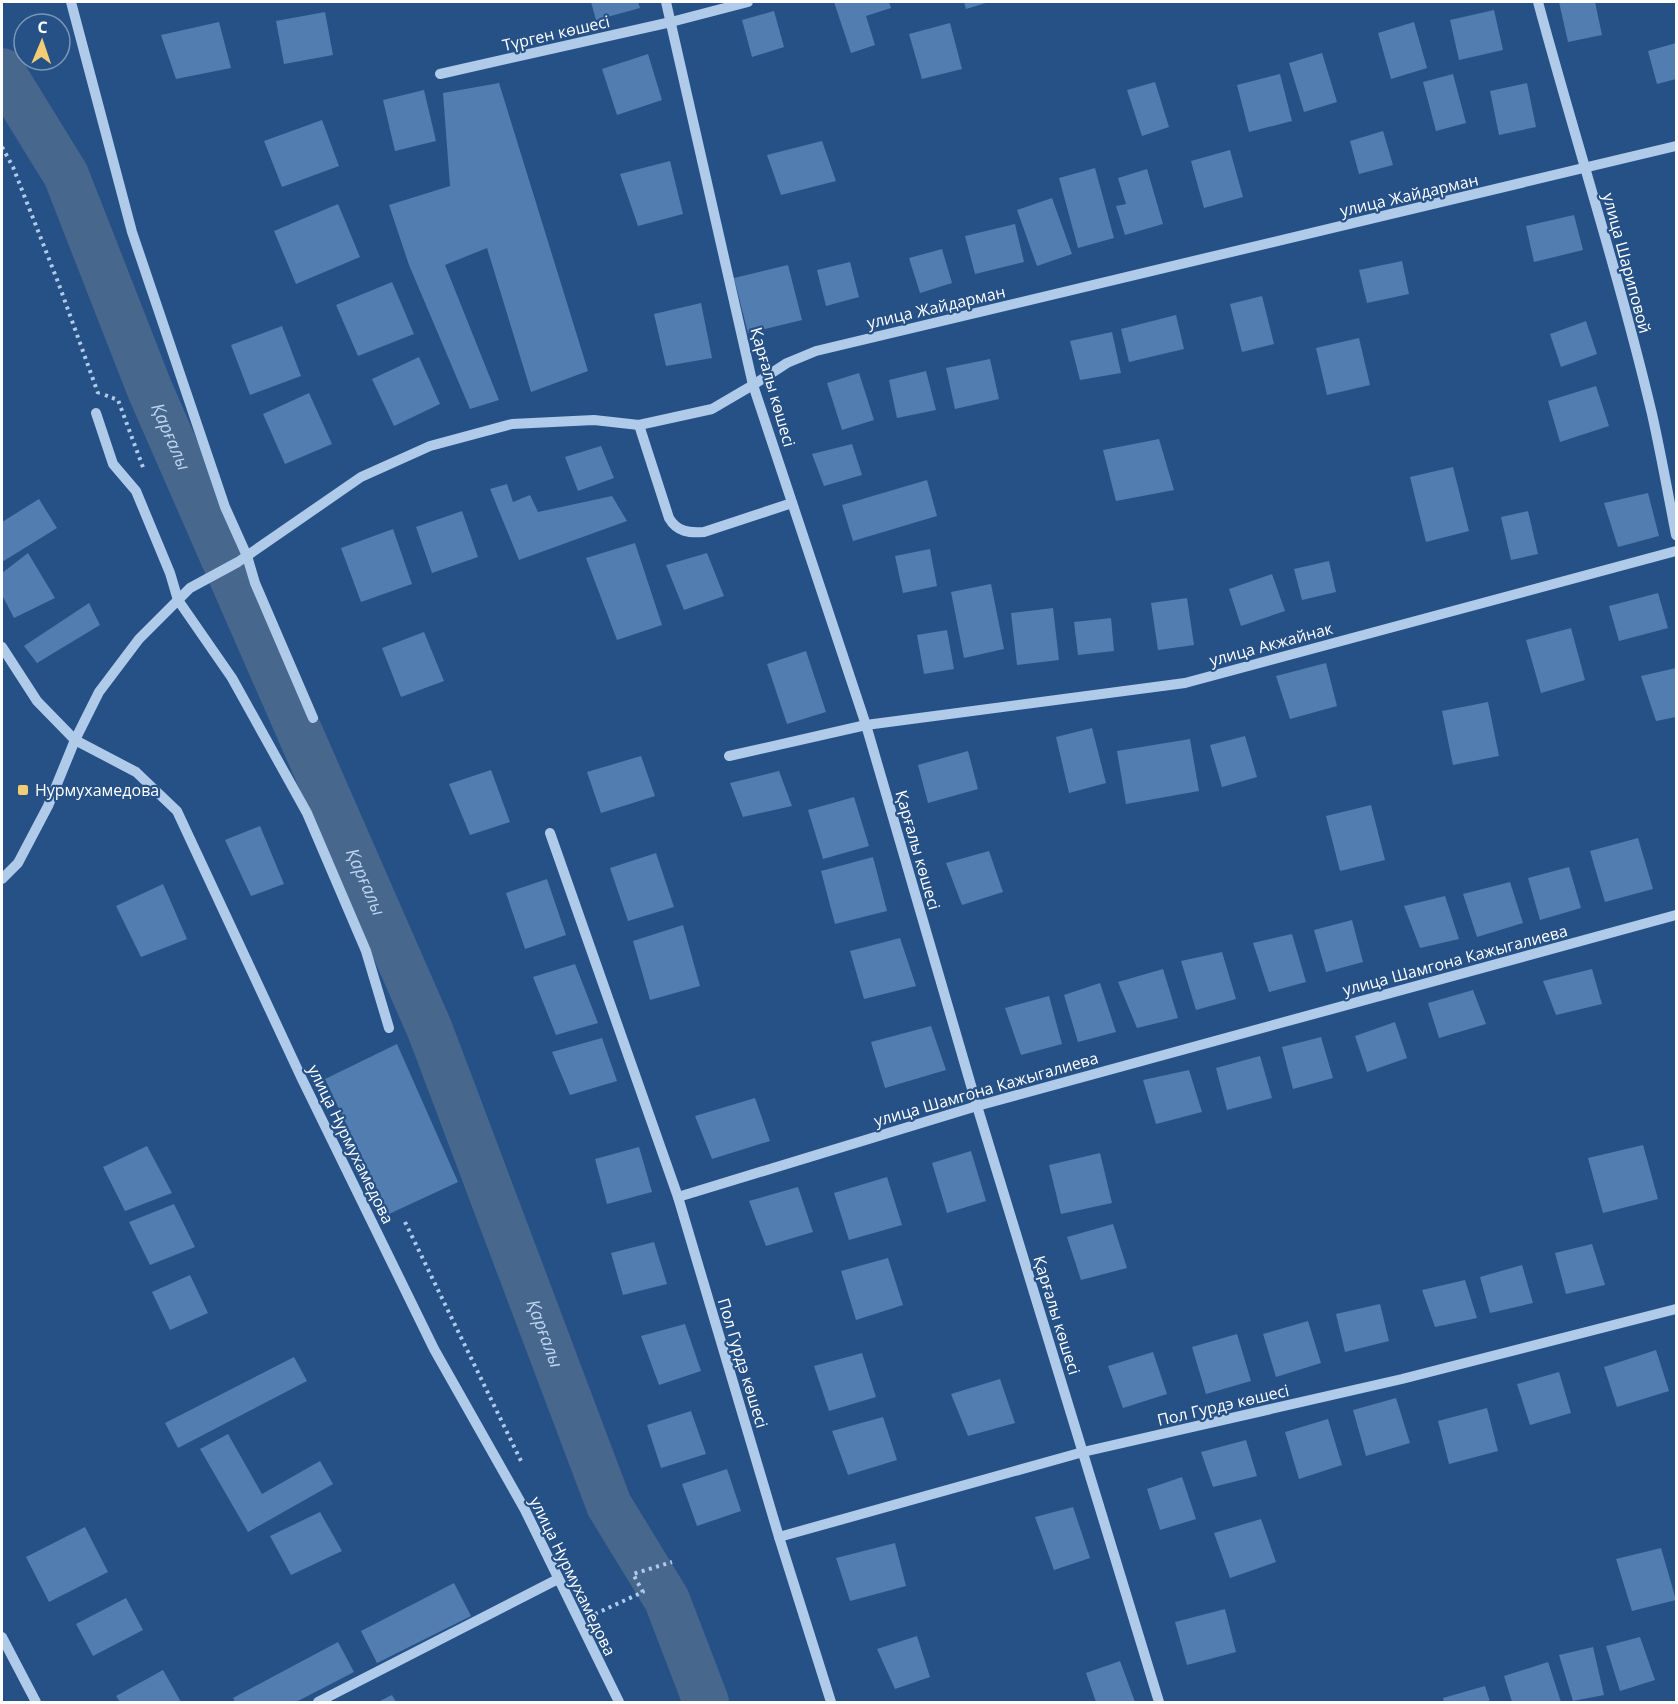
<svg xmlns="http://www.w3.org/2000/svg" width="1678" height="1704" viewBox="0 0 1678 1704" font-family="'Open Sans',sans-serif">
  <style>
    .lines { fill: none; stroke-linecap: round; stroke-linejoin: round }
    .river { stroke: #47678d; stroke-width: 46 }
    .building { fill: #517db1 }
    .path { stroke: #b0cae9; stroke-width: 4; stroke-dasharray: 3 4.5; stroke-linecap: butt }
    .minor { stroke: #b0cae9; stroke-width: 10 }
    .poi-dot { fill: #f2cd75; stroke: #255187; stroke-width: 2 }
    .labels { text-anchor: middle; stroke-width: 4.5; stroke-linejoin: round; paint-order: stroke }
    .street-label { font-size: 16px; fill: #fff; stroke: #255187 }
    .poi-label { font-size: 16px; fill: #fff; stroke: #255187; text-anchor: start }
    .water-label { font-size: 18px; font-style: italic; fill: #bcd4f0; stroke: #255187 }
  </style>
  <rect width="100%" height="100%" fill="#255187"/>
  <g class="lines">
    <path class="river" id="s1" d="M 2,71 L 66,175 L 150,390 L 430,1030 L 609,1505 L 667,1600 L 706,1702"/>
  </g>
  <g class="building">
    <polygon points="591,2 638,2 640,8 596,20"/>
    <polygon points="834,2 889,2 891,8 866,16 875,45 851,53"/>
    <polygon points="964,2 989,2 966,9"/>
    <polygon points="1559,2 1595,2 1602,35 1568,42"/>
    <polygon points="1494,10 1503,50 1459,60 1450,20"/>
    <polygon points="774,11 784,47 752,57 742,20"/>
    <polygon points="325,12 333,55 284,64 276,21"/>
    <polygon points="219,22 231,68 176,79 161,35"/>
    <polygon points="1414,22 1427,68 1391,79 1378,33"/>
    <polygon points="950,23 962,69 922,79 909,34"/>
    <polygon points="1676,43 1676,79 1657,84 1648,51"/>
    <polygon points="1322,53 1337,102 1304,112 1289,63"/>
    <polygon points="648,54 662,100 617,115 602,69"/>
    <polygon points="1280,74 1292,121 1249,132 1237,85"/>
    <polygon points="1453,74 1466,123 1436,131 1423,82"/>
    <polygon points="1155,82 1169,127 1142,136 1127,90"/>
    <polygon points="499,83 588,371 531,392 487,248 445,265 499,400 470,409 409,265 389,205 450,186 443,93"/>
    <polygon points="1527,83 1536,127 1499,135 1490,91"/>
    <polygon points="424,90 436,141 395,151 383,100"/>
    <polygon points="322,120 339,166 282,187 264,141"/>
    <polygon points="1383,131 1393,165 1359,174 1350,141"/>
    <polygon points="822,141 836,181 781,195 767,155"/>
    <polygon points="1230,150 1243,197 1204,208 1191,161"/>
    <polygon points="670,161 683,214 638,226 620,174"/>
    <polygon points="1095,168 1114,238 1078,248 1059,178"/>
    <polygon points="1147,169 1163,224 1125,235 1116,206 1126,204 1118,178"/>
    <polygon points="1052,198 1072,254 1037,266 1017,210"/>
    <polygon points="338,204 360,257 296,284 274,231"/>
    <polygon points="1574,215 1583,250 1534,262 1526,226"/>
    <polygon points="1015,224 1024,262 975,274 965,236"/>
    <polygon points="942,249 952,283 920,293 909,258"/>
    <polygon points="1402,261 1409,294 1367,303 1359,270"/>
    <polygon points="850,262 859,297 826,306 817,270"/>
    <polygon points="788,265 802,320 748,333 734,278"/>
    <polygon points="392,282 414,334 358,356 336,305"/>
    <polygon points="1262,296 1274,344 1242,352 1230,304"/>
    <polygon points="701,303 712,358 666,366 654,314"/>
    <polygon points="1176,315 1184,349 1129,362 1121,329"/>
    <polygon points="1586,321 1597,354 1561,367 1550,334"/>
    <polygon points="282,326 301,376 250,395 231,345"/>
    <polygon points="1112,332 1121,373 1080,380 1070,341"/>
    <polygon points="1359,338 1370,385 1327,395 1316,348"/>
    <polygon points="419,357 440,404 394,426 372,379"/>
    <polygon points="990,359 999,399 955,409 946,368"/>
    <polygon points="926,371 936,410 897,418 889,380"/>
    <polygon points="859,373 874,420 842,430 827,383"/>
    <polygon points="1596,386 1609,426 1560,442 1548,401"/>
    <polygon points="309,393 332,444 285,464 263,414"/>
    <polygon points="1159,439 1174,490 1116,501 1103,450"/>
    <polygon points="852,444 862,475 824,486 812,454"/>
    <polygon points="601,446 614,478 578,491 565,457"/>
    <polygon points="1453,467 1469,531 1426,542 1410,477"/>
    <polygon points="927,480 937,516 853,541 842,505"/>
    <polygon points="507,484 513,502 530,495 538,512 612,496 627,521 519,560 490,489"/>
    <polygon points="1648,493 1659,536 1618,547 1604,503"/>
    <polygon points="39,499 57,528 2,562 2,522"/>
    <polygon points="462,511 478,557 432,573 416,527"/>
    <polygon points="1528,511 1538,554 1511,560 1501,517"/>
    <polygon points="393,529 412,584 361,602 341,548"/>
    <polygon points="635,543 662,625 617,640 586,558"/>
    <polygon points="930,549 937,586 903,593 895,556"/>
    <polygon points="28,553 55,598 14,618 2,595 2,573"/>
    <polygon points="707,553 724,596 684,610 666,565"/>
    <polygon points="1329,561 1336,592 1302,600 1294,569"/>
    <polygon points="1272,574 1285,611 1241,626 1229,589"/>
    <polygon points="991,584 1004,649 964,658 951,592"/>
    <polygon points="1658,593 1668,628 1619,641 1609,606"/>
    <polygon points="1187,598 1194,645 1158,650 1151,603"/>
    <polygon points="89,603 100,625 37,663 24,646"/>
    <polygon points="1053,608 1059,660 1017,665 1011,613"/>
    <polygon points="1111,618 1114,651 1078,655 1074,622"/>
    <polygon points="1571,628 1585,680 1541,693 1526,640"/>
    <polygon points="947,630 954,669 924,674 917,635"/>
    <polygon points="424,632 444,681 401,697 382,648"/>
    <polygon points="806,651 826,712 787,724 767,664"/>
    <polygon points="1326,663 1337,706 1290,719 1276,676"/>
    <polygon points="1676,668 1676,717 1656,721 1641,676"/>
    <polygon points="1488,702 1499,756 1453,765 1442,711"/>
    <polygon points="1092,728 1106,783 1069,793 1056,737"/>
    <polygon points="1245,736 1257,777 1222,787 1210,745"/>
    <polygon points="1190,739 1199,791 1126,804 1117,751"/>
    <polygon points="968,751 978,789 928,803 918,765"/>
    <polygon points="641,756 655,796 601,813 587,772"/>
    <polygon points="491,770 510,822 470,835 449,784"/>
    <polygon points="779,771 792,806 743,817 730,783"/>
    <polygon points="854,797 869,846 823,859 808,810"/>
    <polygon points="1371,805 1385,860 1340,871 1326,816"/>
    <polygon points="260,826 284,884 251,896 225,840"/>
    <polygon points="1638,838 1653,889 1605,902 1590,851"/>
    <polygon points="989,851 1003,892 962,905 946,863"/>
    <polygon points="656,853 674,907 628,921 610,868"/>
    <polygon points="873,857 887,911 835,924 821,871"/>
    <polygon points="1569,867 1581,908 1540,920 1528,878"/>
    <polygon points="547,879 566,935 525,949 506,893"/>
    <polygon points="1510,882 1523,923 1477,937 1463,894"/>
    <polygon points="163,884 187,939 141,957 116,906"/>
    <polygon points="1445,896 1459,939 1420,948 1404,906"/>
    <polygon points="1352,920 1363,962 1326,972 1314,930"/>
    <polygon points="683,925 700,986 650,1000 633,941"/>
    <polygon points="1292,934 1306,982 1269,992 1253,943"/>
    <polygon points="900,938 916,986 864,999 850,951"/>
    <polygon points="1222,952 1236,999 1196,1010 1181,961"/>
    <polygon points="575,964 598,1023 556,1035 533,977"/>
    <polygon points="1163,969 1178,1018 1137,1028 1118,982"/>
    <polygon points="1592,969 1602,1004 1556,1015 1543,981"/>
    <polygon points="1100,983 1116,1032 1078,1042 1064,995"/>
    <polygon points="1473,990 1486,1024 1439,1038 1428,1003"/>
    <polygon points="1049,996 1062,1044 1021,1055 1005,1008"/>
    <polygon points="1395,1022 1407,1058 1367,1072 1355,1036"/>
    <polygon points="931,1026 946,1070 885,1088 871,1042"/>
    <polygon points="1321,1037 1333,1078 1293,1089 1282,1047"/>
    <polygon points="602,1038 617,1081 570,1095 552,1052"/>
    <polygon points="397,1044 458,1182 389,1214 325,1079"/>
    <polygon points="1260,1056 1272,1098 1227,1110 1216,1068"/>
    <polygon points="1189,1070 1202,1112 1156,1124 1143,1080"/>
    <polygon points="755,1098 770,1141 712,1159 695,1116"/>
    <polygon points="1643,1145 1658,1199 1603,1213 1588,1158"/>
    <polygon points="147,1146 172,1193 125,1211 103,1167"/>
    <polygon points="639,1147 652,1192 607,1204 595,1159"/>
    <polygon points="971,1151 986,1201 947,1213 932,1163"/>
    <polygon points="1100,1153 1112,1203 1061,1214 1049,1165"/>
    <polygon points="887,1177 902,1225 849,1240 834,1193"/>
    <polygon points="798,1187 813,1232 766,1246 749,1201"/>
    <polygon points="174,1204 195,1247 150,1265 129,1222"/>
    <polygon points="1113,1224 1127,1268 1081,1280 1067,1237"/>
    <polygon points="654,1242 667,1284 623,1295 611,1253"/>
    <polygon points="1592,1244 1605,1285 1566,1294 1555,1253"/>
    <polygon points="888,1258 903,1305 856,1320 841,1271"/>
    <polygon points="1522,1265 1533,1303 1490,1313 1480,1277"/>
    <polygon points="190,1275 208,1313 170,1330 152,1292"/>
    <polygon points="1465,1280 1477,1318 1435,1327 1422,1290"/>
    <polygon points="1380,1304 1389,1341 1345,1352 1336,1314"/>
    <polygon points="1308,1321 1321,1363 1276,1377 1263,1334"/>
    <polygon points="685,1324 701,1371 659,1385 641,1336"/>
    <polygon points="1237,1334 1251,1381 1206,1394 1192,1347"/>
    <polygon points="1656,1350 1669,1391 1617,1407 1604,1367"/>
    <polygon points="1153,1352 1167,1394 1123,1408 1108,1366"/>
    <polygon points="862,1353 876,1397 829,1411 814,1366"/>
    <polygon points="294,1357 307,1381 178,1448 165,1423"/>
    <polygon points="1559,1372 1571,1413 1530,1425 1517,1384"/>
    <polygon points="1000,1379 1015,1423 968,1436 951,1394"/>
    <polygon points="1396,1398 1410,1443 1366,1456 1353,1410"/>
    <polygon points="1487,1408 1498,1451 1449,1464 1438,1421"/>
    <polygon points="691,1411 706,1454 661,1468 647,1425"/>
    <polygon points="883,1417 897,1460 848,1475 832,1431"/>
    <polygon points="1328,1419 1342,1465 1299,1479 1285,1432"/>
    <polygon points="228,1434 262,1494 320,1461 333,1484 248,1532 200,1449"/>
    <polygon points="1246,1440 1257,1476 1213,1487 1201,1452"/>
    <polygon points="727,1469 741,1511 697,1526 682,1484"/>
    <polygon points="1182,1477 1196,1519 1160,1530 1147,1489"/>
    <polygon points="1073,1507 1090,1558 1054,1570 1035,1517"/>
    <polygon points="320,1512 342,1551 291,1575 270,1536"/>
    <polygon points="1261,1519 1276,1562 1230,1578 1214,1533"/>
    <polygon points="85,1527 108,1572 49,1602 26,1557"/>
    <polygon points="895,1543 906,1586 850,1601 836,1558"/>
    <polygon points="1661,1548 1676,1600 1632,1611 1616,1559"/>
    <polygon points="454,1583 471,1616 377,1663 361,1631"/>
    <polygon points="126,1598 143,1630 93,1656 76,1624"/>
    <polygon points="1225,1609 1236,1652 1187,1665 1175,1622"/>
    <polygon points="917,1636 930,1677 895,1689 877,1649"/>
    <polygon points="1640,1637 1655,1680 1620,1691 1606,1646"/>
    <polygon points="338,1642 354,1672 296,1702 235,1702 233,1698"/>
    <polygon points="1593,1647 1604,1695 1573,1701 1559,1655"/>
    <polygon points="1120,1661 1135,1702 1096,1702 1086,1673"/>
    <polygon points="1548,1662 1561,1702 1512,1702 1504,1676"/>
    <polygon points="163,1670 181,1702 120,1702 116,1696"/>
    <polygon points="1485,1686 1490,1702 1444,1702 1443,1698"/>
    <polygon points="392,1695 396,1702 378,1702"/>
  </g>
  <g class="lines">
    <g class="path">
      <polyline points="2,147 13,167 58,282 98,393 97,397"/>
      <polyline points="105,395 118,400 144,470"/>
      <polyline points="405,1222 521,1461"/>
      <polyline points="595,1614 643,1592 633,1574 672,1562"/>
    </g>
    <g class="minor">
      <polyline points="71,2 132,232 225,507 247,556 255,583 313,718"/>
      <polyline points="666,2 753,385 866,725 977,1106 1159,1702"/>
      <path d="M 1538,2 C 1575,139 1619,275 1652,414 C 1661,454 1668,494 1676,535"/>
      <polyline points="440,74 671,22 748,2"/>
      <polyline points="96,413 113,464 136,491 170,573 178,600 232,678 307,813 366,951 389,1028"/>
      <path d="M 639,425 L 669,518 C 677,532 689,533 704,532 L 792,503"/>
      <polyline points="2,647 37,701 75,740 136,772 177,811 302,1079 434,1349 525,1510 619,1702"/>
      <polyline points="729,756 866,725 1185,683 1676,551"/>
      <polyline points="550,833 678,1197 779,1537 831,1702"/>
      <polyline points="2,879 18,863 48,806 75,740 99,692 139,639 190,588 238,562 361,477 430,446 512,424 594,420 639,425 712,409 753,385 787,363 816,351 1676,146"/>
      <polyline points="678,1197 977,1106 1676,915"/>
      <polyline points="779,1537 1083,1452 1402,1379 1676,1309"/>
      <polyline points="2,1637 36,1702"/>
      <polyline points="318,1702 558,1579"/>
    </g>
  </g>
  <rect class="poi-dot" x="17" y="784" width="12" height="12" rx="3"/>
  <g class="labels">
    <g class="street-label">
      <text transform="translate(556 33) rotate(-13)" y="6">Түрген көшесі</text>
      <text transform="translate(1409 195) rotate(-13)" y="6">улица Жайдарман</text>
      <text transform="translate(1627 263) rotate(75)" y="6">улица Шариповой</text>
      <text transform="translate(936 307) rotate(-13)" y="6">улица Жайдарман</text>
      <text transform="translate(773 387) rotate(74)" y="6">Қарғалы көшесі</text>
      <text transform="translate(1271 644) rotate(-15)" y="6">улица Акжайнак</text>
      <text transform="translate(918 850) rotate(74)" y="6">Қарғалы көшесі</text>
      <text transform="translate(1455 960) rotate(-15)" y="6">улица Шамгона Кажыгалиева</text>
      <text transform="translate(986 1089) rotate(-16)" y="6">улица Шамгона Кажыгалиева</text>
      <text transform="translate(351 1144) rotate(64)" y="6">улица Нурмухамедова</text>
      <text transform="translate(1057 1315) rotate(73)" y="6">Қарғалы көшесі</text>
      <text transform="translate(743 1363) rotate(73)" y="6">Пол Гурдэ көшесі</text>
      <text transform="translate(1223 1405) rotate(-13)" y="6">Пол Гурдэ көшесі</text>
      <text transform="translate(573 1576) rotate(64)" y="6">улица Нурмухамедова</text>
    </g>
    <g class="poi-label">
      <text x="35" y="796">Нурмухамедова</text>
    </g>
    <g class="water-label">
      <text dy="6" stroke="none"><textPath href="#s1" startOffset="404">Қарғалы</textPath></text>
      <text dy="6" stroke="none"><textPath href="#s1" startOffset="890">Қарғалы</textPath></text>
      <text dy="6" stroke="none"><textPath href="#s1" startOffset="1376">Қарғалы</textPath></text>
    </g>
  </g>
  <rect width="1678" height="1704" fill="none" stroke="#ffffff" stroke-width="6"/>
  <g transform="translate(42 42) rotate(2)"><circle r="28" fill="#255187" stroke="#7c97b7" stroke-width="1.5"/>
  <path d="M0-4.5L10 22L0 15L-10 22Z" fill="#f2cd75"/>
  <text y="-9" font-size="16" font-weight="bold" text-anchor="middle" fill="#ffffff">С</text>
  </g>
</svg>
